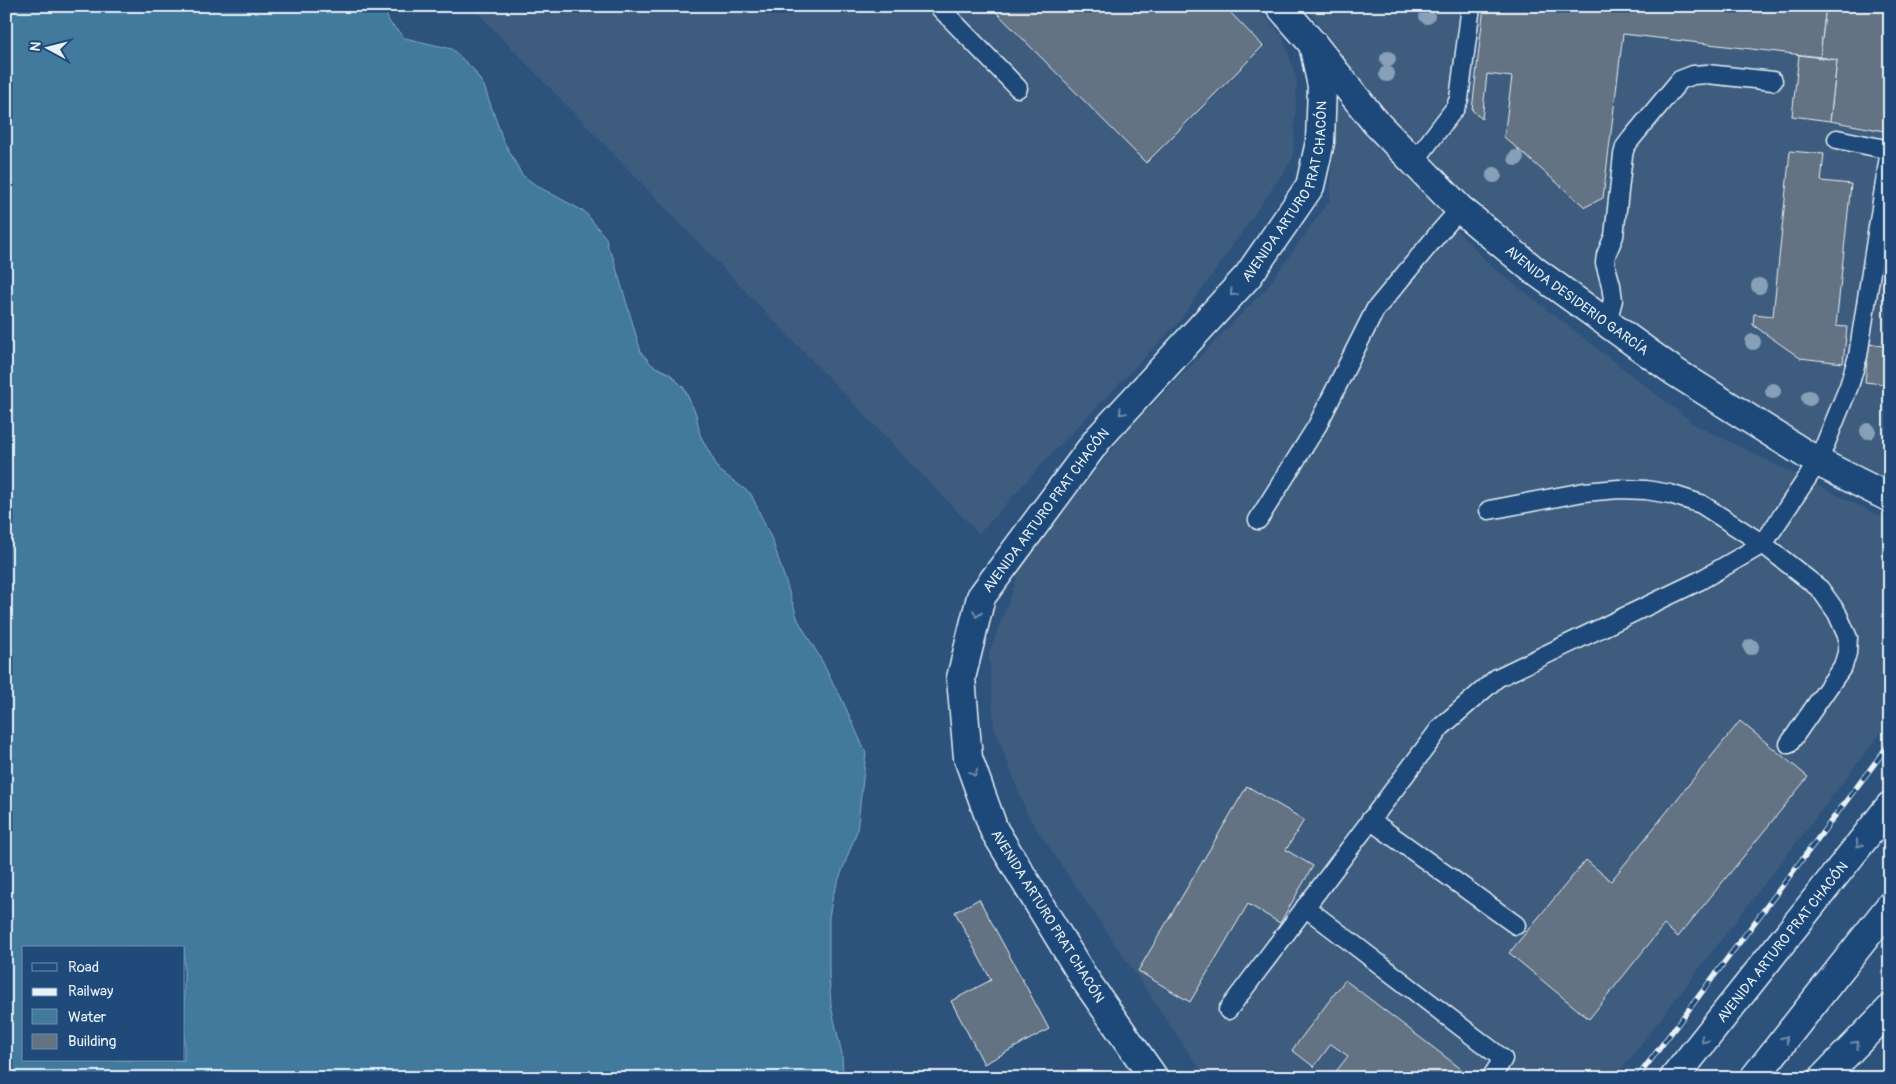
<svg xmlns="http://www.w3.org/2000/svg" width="1896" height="1084" viewBox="0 0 1896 1084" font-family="Pangolin,sans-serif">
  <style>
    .built { fill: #3d5c7e }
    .water { fill: #427a9e; stroke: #84aac2; fill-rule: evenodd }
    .building { fill: #637383; stroke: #e8f1f8 }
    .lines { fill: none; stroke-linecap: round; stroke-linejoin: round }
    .service-casing { stroke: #e8f1f8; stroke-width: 21 }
    .tertiary-casing { stroke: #e8f1f8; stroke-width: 31 }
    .primary-casing { stroke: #e8f1f8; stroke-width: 31 }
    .service { stroke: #1f4a7a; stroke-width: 18 }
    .tertiary { stroke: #1f4a7a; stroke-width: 28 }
    .primary { stroke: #1f4a7a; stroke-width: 28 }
    .rail-casing { stroke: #e8f1f8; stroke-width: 5.5 }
    .rail { stroke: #1f4a7a; stroke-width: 4; stroke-dasharray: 11; stroke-linecap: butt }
    .tree { fill: #87a0b7 }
    .oneway { stroke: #6f8dac }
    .labels { text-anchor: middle; stroke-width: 4; stroke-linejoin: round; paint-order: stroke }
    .street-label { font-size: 14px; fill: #e8f1f8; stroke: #1f4a7a }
  </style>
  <rect width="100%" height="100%" fill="#2d527c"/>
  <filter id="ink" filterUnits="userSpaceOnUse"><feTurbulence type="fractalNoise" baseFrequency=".02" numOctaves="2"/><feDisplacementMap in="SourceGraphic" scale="10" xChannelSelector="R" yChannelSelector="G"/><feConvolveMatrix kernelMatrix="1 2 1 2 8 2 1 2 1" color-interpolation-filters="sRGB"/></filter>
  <g filter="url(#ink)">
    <g class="built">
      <polygon points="471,6 1255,6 1283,36 1297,80 1293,159 1179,322 1053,452 979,534"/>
      <polygon points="1305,6 1890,6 1890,492 1782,441 1530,263 1398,131"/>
      <polygon points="1335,100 1490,265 1696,425 1890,521 1890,721 1615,1078 1206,1078 1028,816 994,728 989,653 1024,560 1131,426 1266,289 1330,199"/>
    </g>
    <path class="water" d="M 6,6 L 382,6 L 390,23 L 405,38 L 452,49 L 473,69 L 484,86 L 503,140 L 522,175 L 537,186 L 585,212 L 606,238 L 608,248 L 613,257 L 641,352 L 652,365 L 670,374 L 684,388 L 696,414 L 700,435 L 719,470 L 751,494 L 773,542 L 798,620 L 822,661 L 835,688 L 840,695 L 866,753 L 857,831 L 833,895 L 829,917 L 829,973 L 831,1006 L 842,1054 L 843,1078 L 6,1078 ZM 24,948 L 184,948 L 184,1060 L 24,1060 Z"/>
    <g class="building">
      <polygon points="990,6 1224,6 1263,46 1146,163"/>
      <polygon points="1484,6 1826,6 1820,57 1623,34 1603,198 1585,207 1504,137 1512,77 1487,74 1482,119 1472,110"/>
      <polygon points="1826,6 1890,6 1890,132 1830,121 1837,60 1820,57"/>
      <polygon points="1799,55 1837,60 1830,121 1792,116"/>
      <polygon points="1790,151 1824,154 1821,181 1851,184 1836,326 1847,327 1843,363 1800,358 1753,325 1754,314 1773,316"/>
      <polygon points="1869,344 1890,347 1890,385 1865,382"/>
      <polygon points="1740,721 1808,777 1678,937 1664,925 1589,1019 1509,953 1586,860 1611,881"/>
      <polygon points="1247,786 1304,820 1286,850 1313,866 1280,923 1248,904 1190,1002 1138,971"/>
      <polygon points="979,899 1049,1029 984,1064 951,1001 991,980 955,912"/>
      <polygon points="1345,980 1473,1078 1331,1078 1348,1056 1331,1044 1314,1067 1292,1050"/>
    </g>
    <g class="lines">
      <g class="service-casing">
        <g id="service">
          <polyline points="938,6 1018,88"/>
          <polyline points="1837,139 1890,150"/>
          <polyline points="1414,162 1455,108 1459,99 1471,6"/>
          <polyline points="1607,322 1613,300 1611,285 1605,263 1606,255 1614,236 1623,155 1625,147 1631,139 1680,80 1693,75 1707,74 1773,81"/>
          <polyline points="1489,510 1584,492 1619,489 1646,490 1670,494 1701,504 1763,544 1820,589 1837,613 1848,638 1847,653 1843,666 1789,744"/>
          <polyline points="1258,520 1317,426 1375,310 1438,234 1460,209"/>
          <polyline points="1370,820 1516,925"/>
          <polyline points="1305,907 1503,1059 1491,1078"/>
          <polyline points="1228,1010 1441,727 1497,678 1699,581 1763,544 1818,462 1849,386 1858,356 1890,150"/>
        </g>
      </g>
      <g class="tertiary-casing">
        <g id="tertiary">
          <path id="s1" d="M 1280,6 L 1313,44 L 1376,123 L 1460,209 L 1535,271 L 1675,372 L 1818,462 L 1890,498"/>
          <path id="s2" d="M 1154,1078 L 1084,978 L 994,830 L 968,758 L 961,678 L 981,597 L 1098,439 L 1248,276 L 1310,186 L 1320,142 L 1322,86 L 1313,44"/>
        </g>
      </g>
      <g class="primary-casing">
        <g id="primary">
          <path id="s3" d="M 1674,1078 L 1890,806"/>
          <polyline points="1754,1078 1890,906"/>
          <polyline points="1823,1078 1890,1009"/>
        </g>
      </g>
      <use href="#service" class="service"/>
      <use href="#tertiary" class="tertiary"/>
      <use href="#primary" class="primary"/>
      <g class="rail-casing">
        <polyline id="rail" points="1637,1078 1890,743"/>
      </g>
      <use href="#rail" class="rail"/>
    </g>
    <g class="tree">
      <circle cx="1427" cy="16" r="8"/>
      <circle cx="1388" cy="59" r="8"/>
      <circle cx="1387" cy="74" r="8"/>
      <circle cx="1516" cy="158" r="8"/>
      <circle cx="1494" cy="175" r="8"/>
      <circle cx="1759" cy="286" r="8"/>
      <circle cx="1753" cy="342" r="8"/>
      <circle cx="1773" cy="391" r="8"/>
      <circle cx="1809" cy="398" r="8"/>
      <circle cx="1868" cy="431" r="8"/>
      <circle cx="1751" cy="647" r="8"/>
    </g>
    <defs><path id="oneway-chevron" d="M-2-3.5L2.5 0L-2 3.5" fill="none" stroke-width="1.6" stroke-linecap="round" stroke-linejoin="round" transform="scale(1.25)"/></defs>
    <g class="oneway">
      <use href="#oneway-chevron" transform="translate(1233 293) rotate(133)"/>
      <use href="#oneway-chevron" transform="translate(1122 412) rotate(133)"/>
      <use href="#oneway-chevron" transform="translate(977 614) rotate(104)"/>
      <use href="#oneway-chevron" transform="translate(974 773) rotate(70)"/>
      <use href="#oneway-chevron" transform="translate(1859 844) rotate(128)"/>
      <use href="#oneway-chevron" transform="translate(1785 1039) rotate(-52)"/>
      <use href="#oneway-chevron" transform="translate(1704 1040) rotate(128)"/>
      <use href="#oneway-chevron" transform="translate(1856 1044) rotate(-46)"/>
    </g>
  </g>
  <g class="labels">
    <g class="street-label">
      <text dy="5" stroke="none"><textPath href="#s2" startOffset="1049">AVENIDA ARTURO PRAT CHACÓN</textPath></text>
      <text dy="5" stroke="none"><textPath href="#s1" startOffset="420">AVENIDA DESIDERIO GARCÍA</textPath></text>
      <text dy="5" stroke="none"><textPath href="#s2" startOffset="644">AVENIDA ARTURO PRAT CHACÓN</textPath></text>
      <text transform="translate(1048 916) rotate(58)" y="5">AVENIDA ARTURO PRAT CHACÓN</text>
      <text dy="5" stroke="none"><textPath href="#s3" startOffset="174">AVENIDA ARTURO PRAT CHACÓN</textPath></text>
    </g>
  </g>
  <rect width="1896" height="1084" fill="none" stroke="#1f4a7a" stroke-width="25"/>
  <rect x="12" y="12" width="1871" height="1059" fill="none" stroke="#e8f1f8" stroke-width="2" filter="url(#ink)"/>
  <rect x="22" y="946" width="162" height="115" fill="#1f4a7a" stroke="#6f8dac"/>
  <rect x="32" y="963" width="25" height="8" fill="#1f4a7a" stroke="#6f8dac"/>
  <text x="68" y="972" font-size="15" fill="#e8f1f8">Road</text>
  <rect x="32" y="988" width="25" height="8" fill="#e8f1f8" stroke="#6f8dac"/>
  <text x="68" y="996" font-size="15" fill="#e8f1f8">Railway</text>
  <rect x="32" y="1009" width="25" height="15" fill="#427a9e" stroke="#6f8dac"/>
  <text x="68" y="1022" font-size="15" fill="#e8f1f8">Water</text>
  <rect x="32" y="1034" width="25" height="15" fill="#637383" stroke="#6f8dac"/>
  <text x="68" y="1046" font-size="15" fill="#e8f1f8">Building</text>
  <g transform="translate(48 48) rotate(277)" stroke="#1f4a7a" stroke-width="4" paint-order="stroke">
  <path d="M0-4L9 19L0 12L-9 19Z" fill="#e8f1f8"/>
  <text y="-8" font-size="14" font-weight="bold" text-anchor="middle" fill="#e8f1f8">N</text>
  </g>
</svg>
